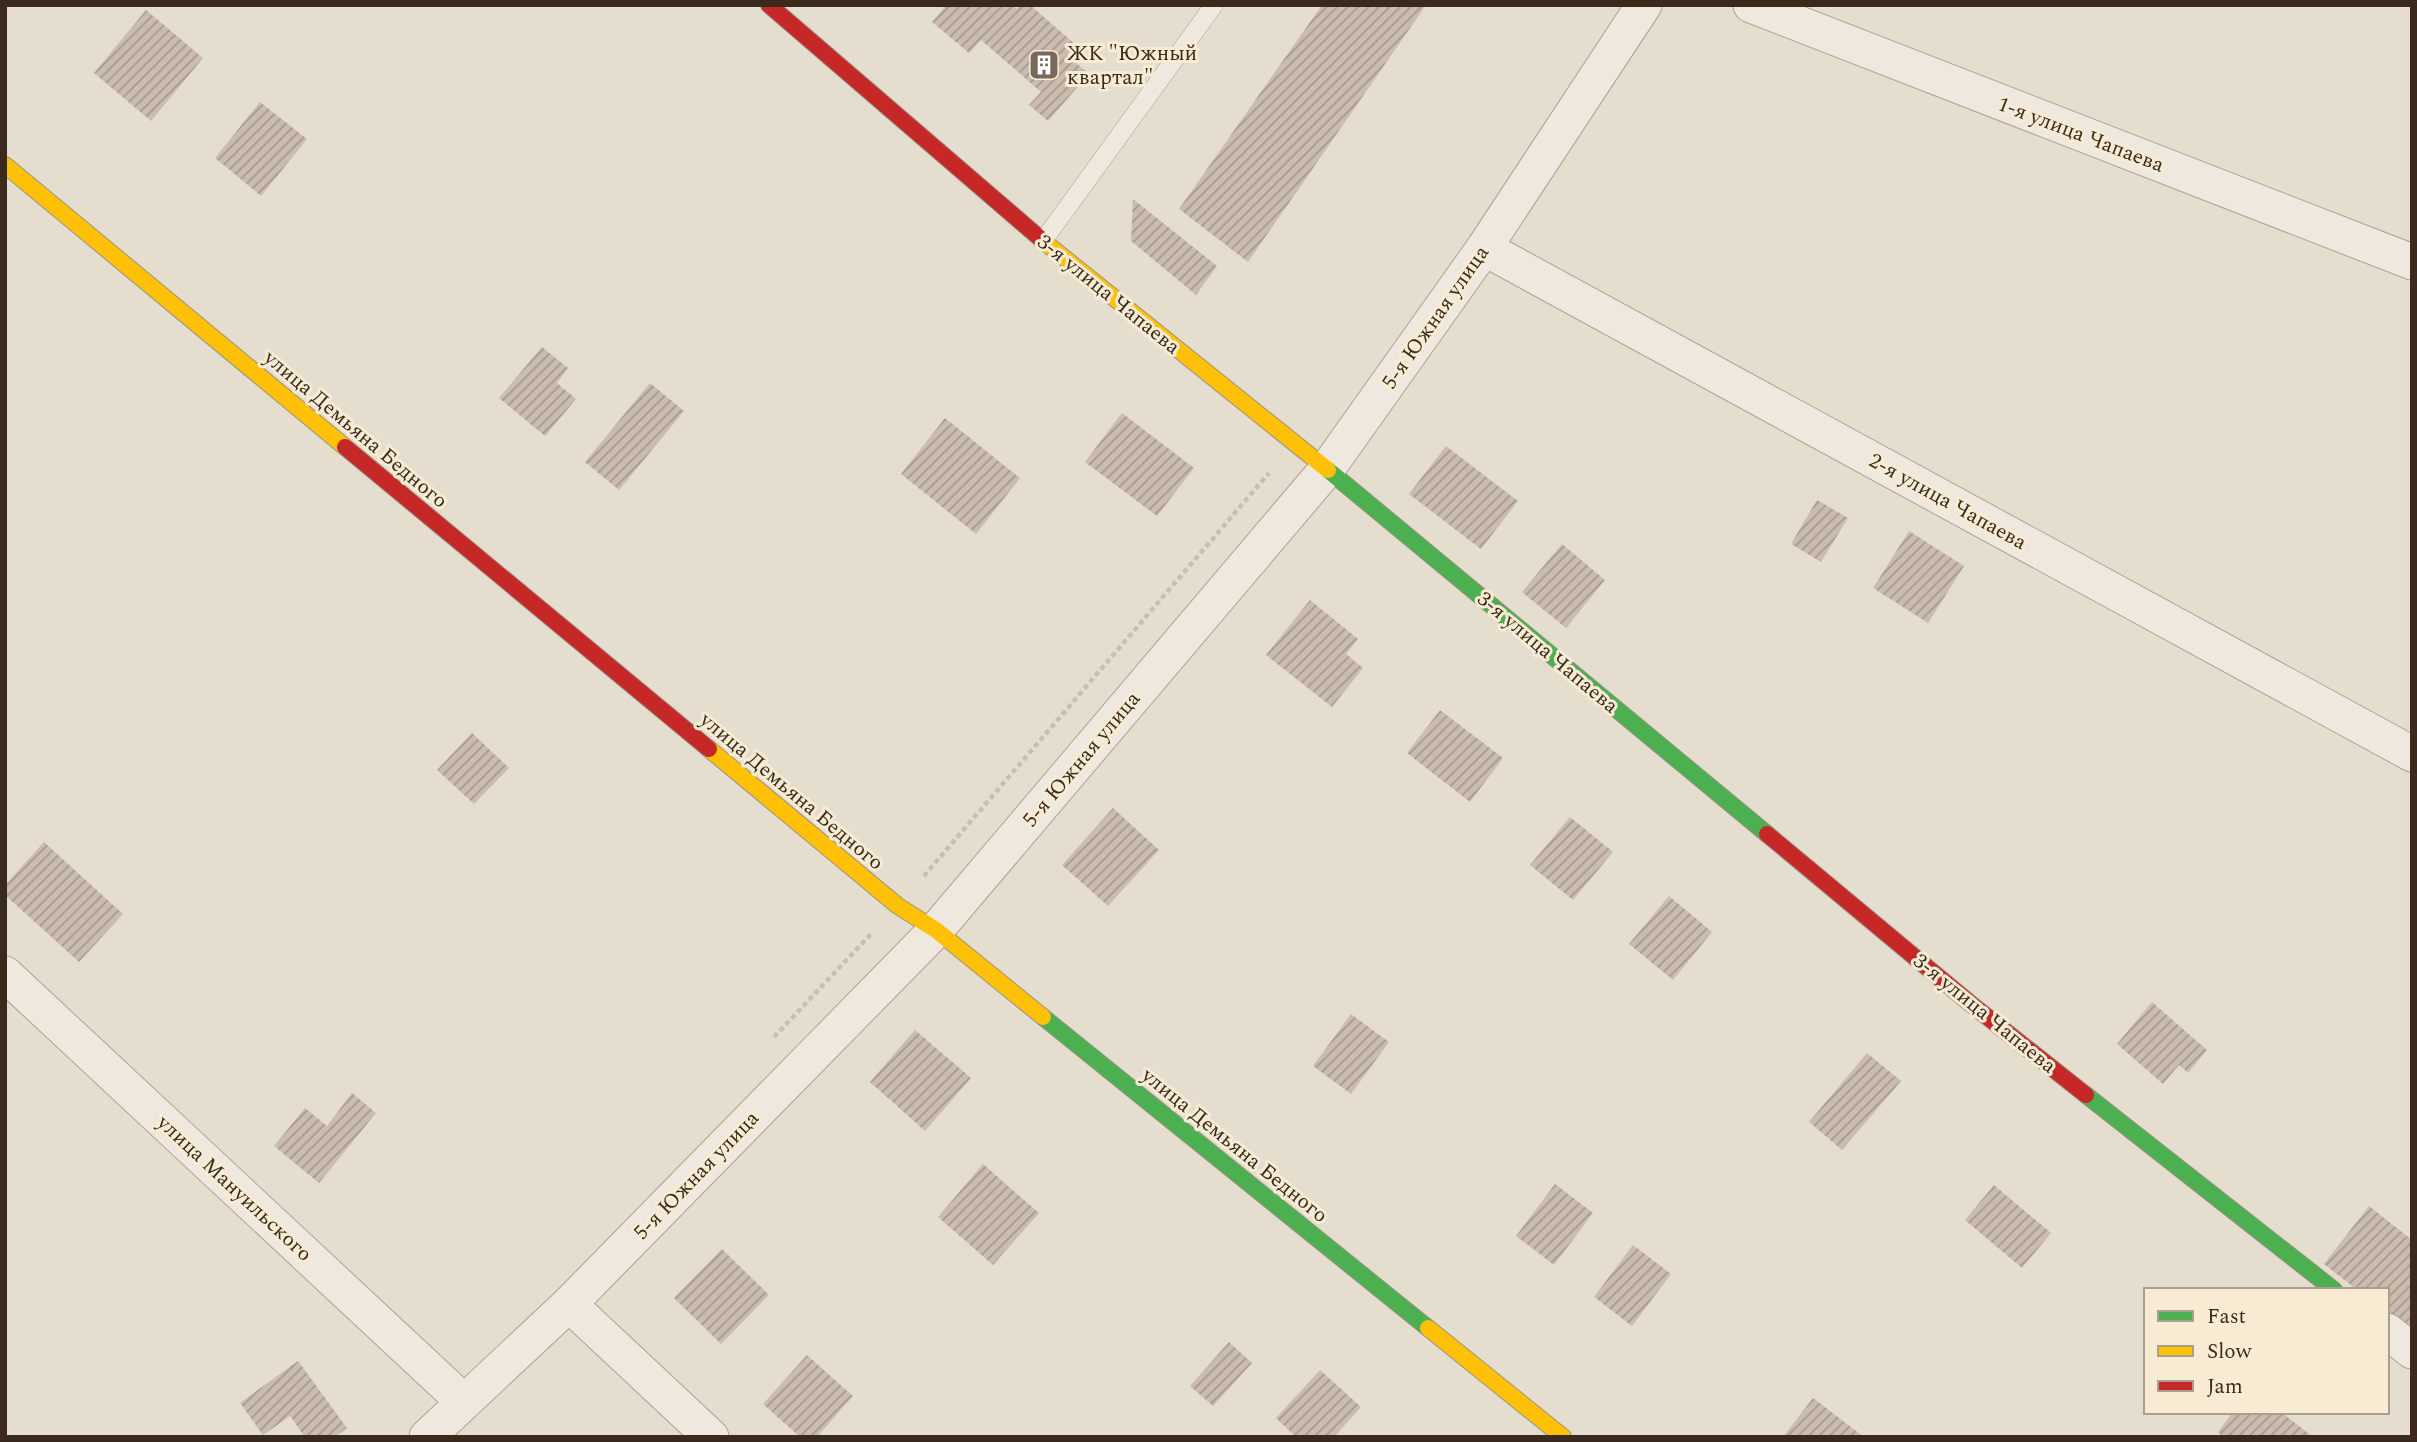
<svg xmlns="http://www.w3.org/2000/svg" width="2417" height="1442" viewBox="0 0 2417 1442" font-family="Spectral,serif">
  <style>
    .building { fill: url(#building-hatch) }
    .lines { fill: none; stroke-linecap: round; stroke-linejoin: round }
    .lane-casing { stroke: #aba396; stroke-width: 19 }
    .street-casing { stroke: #aba396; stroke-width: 37 }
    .fast-casing { stroke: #9a9286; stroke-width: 18 }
    .slow-casing { stroke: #9a9286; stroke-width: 18 }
    .jam-casing { stroke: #9a9286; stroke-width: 18 }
    .path { stroke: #c6bfb6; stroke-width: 4.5; stroke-dasharray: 5 3.5; stroke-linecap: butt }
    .lane { stroke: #eee8df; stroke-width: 18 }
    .street { stroke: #eee8df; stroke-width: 35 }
    .fast { stroke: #4caf50; stroke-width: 16 }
    .slow { stroke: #ffc107; stroke-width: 16 }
    .jam { stroke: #c62828; stroke-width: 16 }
    .labels { text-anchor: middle; stroke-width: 6; stroke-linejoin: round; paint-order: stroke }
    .poi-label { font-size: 21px; fill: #3a2a1e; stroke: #f7ebd3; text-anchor: start }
    .street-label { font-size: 21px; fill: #3a2a1e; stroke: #f7ebd3 }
  </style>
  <defs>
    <pattern id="building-hatch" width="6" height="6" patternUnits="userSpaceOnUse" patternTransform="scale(1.75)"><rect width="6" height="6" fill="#cabcae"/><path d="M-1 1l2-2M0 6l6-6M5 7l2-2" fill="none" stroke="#a5998d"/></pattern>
  </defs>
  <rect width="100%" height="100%" fill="#e5dece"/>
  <g class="building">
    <polygon points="940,5 1012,5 1017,9 1020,5 1030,5 1076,45 1067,55 1089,74 1048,121 1029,105 1041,92 981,40 969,53 932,22 944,8"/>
    <polygon points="1322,5 1426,5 1248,262 1179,209"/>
    <polygon points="146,10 203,58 151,121 94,73"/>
    <polygon points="260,102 307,139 261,196 215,158"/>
    <polygon points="1133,199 1217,266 1196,295 1131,241"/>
    <polygon points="542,347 568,368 557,383 576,399 545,436 499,398"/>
    <polygon points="650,383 684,411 619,490 585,462"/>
    <polygon points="1122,413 1194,468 1157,516 1085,462"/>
    <polygon points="945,418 1020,478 976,534 901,474"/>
    <polygon points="1446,446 1518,501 1481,549 1409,494"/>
    <polygon points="1817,500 1848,518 1821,562 1791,544"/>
    <polygon points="1909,531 1964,566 1928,623 1873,588"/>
    <polygon points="1562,544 1605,580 1566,628 1522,592"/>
    <polygon points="1310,600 1358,639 1346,654 1363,668 1332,707 1266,655"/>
    <polygon points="1440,710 1503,758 1470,802 1407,753"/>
    <polygon points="472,733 509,768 474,804 437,770"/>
    <polygon points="1113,808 1159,850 1108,906 1062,865"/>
    <polygon points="1570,817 1613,852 1573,900 1530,865"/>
    <polygon points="44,842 123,914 79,962 5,895 5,885"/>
    <polygon points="1669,896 1712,932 1673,980 1629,944"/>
    <polygon points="2152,1002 2207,1050 2188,1073 2179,1065 2163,1084 2117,1044"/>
    <polygon points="1351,1014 1389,1042 1351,1094 1313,1066"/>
    <polygon points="915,1030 971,1078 925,1131 870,1082"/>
    <polygon points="1867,1053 1901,1081 1842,1150 1809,1122"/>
    <polygon points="352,1093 376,1113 319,1183 274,1146 305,1108 327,1126"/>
    <polygon points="983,1164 1039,1213 993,1265 938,1217"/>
    <polygon points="1555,1184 1593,1213 1554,1265 1516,1236"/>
    <polygon points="1994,1185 2051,1233 2022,1268 1965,1220"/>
    <polygon points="2369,1206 2412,1240 2412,1332 2387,1313 2387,1290 2357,1290 2324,1264"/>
    <polygon points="1633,1245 1671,1274 1632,1326 1594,1297"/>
    <polygon points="722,1249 769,1295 721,1344 674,1298"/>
    <polygon points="1229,1342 1252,1363 1213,1406 1190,1386"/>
    <polygon points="807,1355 853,1396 817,1437 800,1437 763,1404"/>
    <polygon points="298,1361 347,1428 335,1437 305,1437 290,1416 263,1435 240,1403"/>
    <polygon points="1320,1370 1361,1407 1334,1437 1296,1437 1276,1418"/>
    <polygon points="1813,1398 1864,1437 1783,1437"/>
    <polygon points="2233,1412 2281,1412 2313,1437 2223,1437 2218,1432"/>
  </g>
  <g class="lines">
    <g class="lane-casing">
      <polyline id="lane" points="1043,241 1214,5"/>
    </g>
    <g class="street-casing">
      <g id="street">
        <polyline points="1751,5 2412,262"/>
        <polyline points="1484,248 2412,754"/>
        <polyline points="5,974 464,1402"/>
        <polyline points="569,1304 711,1437"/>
        <polyline points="2387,1331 2412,1351"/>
        <polyline points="427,1437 569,1304 936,930 1327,469 1484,248 1644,5"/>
      </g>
    </g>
    <g class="fast-casing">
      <g id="fast">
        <polyline points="1328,470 1767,834"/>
        <polyline points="1043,1017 1428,1328"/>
        <polyline points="2086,1095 2334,1290"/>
      </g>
    </g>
    <g class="slow-casing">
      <g id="slow">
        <polyline points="5,165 345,447"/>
        <polyline points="1042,240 1328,470"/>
        <polyline points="709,749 898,906 936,930 1043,1017"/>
        <polyline points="1428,1328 1563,1437"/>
      </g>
    </g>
    <g class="jam-casing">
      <g id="jam">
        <polyline points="769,5 1042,240"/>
        <polyline points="345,447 709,749"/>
        <polyline points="1767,834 1971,1004 2086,1095"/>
      </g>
    </g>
    <g class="path">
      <polyline points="924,876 1269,473"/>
      <polyline points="774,1037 871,934"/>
    </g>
    <use href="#lane" class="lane"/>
    <use href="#street" class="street"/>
    <use href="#fast" class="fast"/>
    <use href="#slow" class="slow"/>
    <use href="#jam" class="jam"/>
  </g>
  <defs>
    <g id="building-square" transform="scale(1.575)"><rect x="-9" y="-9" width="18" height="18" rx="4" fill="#76695c" stroke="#f7ebd3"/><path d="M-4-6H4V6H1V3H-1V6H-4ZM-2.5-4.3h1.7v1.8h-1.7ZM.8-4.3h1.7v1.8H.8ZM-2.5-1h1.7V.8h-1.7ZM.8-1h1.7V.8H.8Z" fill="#fff"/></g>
  </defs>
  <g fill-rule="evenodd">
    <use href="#building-square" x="1044" y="65"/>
  </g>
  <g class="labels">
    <g class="poi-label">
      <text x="1067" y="60">ЖК "Южный<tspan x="1067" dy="24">квартал"</tspan></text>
    </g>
    <g class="street-label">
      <text transform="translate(2081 134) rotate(21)" y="7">1-я улица Чапаева</text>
      <text transform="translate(1109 294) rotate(39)" y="7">3-я улица Чапаева</text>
      <text transform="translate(1435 317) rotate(-55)" y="7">5-я Южная улица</text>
      <text transform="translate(356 429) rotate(40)" y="7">улица Демьяна Бедного</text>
      <text transform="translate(1948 501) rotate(29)" y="7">2-я улица Чапаева</text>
      <text transform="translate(1548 652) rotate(40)" y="7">3-я улица Чапаева</text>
      <text transform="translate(1081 759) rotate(-50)" y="7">5-я Южная улица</text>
      <text transform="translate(792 791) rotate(40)" y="7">улица Демьяна Бедного</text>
      <text transform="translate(1985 1013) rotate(39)" y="7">3-я улица Чапаева</text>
      <text transform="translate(1235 1145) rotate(39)" y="7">улица Демьяна Бедного</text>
      <text transform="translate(696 1175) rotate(-46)" y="7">5-я Южная улица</text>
      <text transform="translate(235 1188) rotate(43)" y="7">улица Мануильского</text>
    </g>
  </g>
  <rect width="2417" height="1442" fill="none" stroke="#3a2a1e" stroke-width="14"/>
  <rect x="2144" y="1288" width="245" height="126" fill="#f7ebd3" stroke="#ab9e8b" stroke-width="2"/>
  <rect x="2158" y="1311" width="35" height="10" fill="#4caf50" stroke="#ab9e8b" stroke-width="2"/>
  <text x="2207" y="1323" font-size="21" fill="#3a2a1e">Fast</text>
  <rect x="2158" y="1346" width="35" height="10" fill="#ffc107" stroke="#ab9e8b" stroke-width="2"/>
  <text x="2207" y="1358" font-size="21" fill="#3a2a1e">Slow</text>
  <rect x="2158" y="1381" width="35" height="10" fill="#c62828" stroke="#ab9e8b" stroke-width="2"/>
  <text x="2207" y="1393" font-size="21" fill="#3a2a1e">Jam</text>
</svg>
